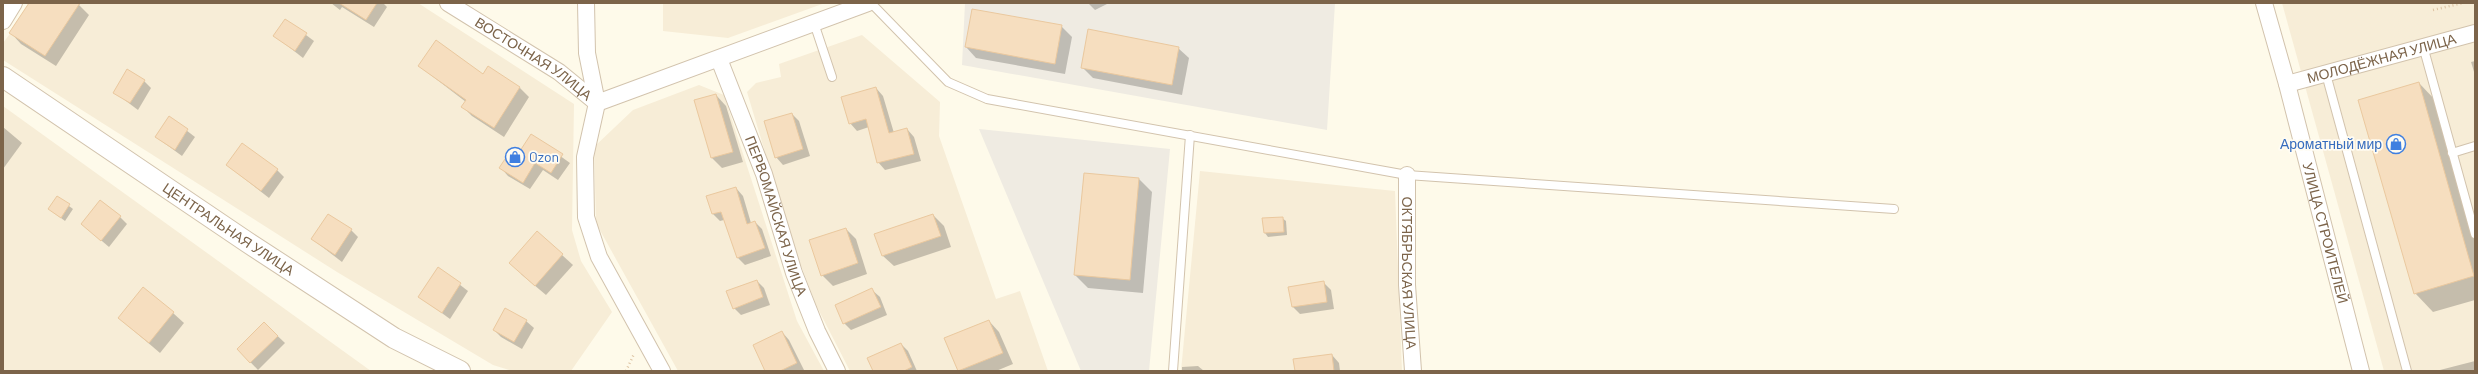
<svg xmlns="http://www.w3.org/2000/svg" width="2478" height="374" viewBox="0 0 2478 374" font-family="Barlow,sans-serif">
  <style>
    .residential { fill: #f7edd7 }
    .industrial { fill: #efebe2 }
    .shadow { fill: #0003 }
    .building { fill: #f6debf; stroke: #eac89e }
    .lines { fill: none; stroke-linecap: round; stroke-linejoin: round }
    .service-casing { stroke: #d2c3ad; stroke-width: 10 }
    .minor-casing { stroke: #d2c3ad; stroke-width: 18 }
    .tertiary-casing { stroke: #d2c3ad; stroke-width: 22 }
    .path { stroke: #dcc2a1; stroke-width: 2.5; stroke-dasharray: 1 3; stroke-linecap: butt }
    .service { stroke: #fff; stroke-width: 8 }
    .minor { stroke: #fff; stroke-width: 16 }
    .tertiary { stroke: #fff; stroke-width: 20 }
    .labels { text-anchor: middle; stroke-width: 3.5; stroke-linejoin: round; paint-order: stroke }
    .street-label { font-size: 14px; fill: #7c644a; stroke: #fffcf2 }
    .shop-label { font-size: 14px; fill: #366cbe; stroke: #fffcf2; text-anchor: end }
  </style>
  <rect width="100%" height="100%" fill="#fefaea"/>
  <g class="residential">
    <polygon points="33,3 418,3 574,104 572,230 581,261 612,312 571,371 512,371 493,365 337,272 3,60 3,43"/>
    <polygon points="663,3 825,3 728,38 663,31"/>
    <polygon points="2282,3 2475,3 2475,371 2384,371"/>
    <polygon points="862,35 940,102 939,136 996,299 1020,291 1048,371 850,371 816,305 791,239 747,92 756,83 781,77 779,64"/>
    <polygon points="699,85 724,95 797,321 824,371 678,371 596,223 594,147 633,110"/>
    <polygon points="3,106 371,371 3,371"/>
    <polygon points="1200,171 1395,191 1402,371 1181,371"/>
  </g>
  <g class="industrial">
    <polygon points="965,3 1335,3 1327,130 962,65"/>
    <polygon points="979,129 1170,149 1149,371 1081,371"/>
  </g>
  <g class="shadow">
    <polygon points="30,3 81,3 79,5 89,15 56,66 21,44 11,33"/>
    <polygon points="331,3 383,3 387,7 374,27 342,7 340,10"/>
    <polygon points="1088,3 1109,3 1095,10"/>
    <polygon points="286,20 314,41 303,58 275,36"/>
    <polygon points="1061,26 1072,37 1065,74 976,58 966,47"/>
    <polygon points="1178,48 1189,58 1182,95 1093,78 1082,67"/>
    <polygon points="2475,61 2475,75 2471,62"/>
    <polygon points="419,66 483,75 488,67 520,88 529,97 504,137 472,116 463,107 466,102"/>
    <polygon points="144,81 151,88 138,110 114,92"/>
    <polygon points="2419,83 2437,102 2475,234 2475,300 2433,312 2415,293"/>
    <polygon points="876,88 883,96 894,133 907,129 914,137 921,161 885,170 878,162 869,127 857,131 850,123"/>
    <polygon points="716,95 726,106 743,162 722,168 712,158"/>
    <polygon points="792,114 799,121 810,156 783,165 776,157"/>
    <polygon points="169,117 195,137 182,156 156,137"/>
    <polygon points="3,127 22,143 3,169"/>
    <polygon points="531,135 570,163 558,180 543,170 530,189 508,176 501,168 519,156"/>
    <polygon points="227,165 277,170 284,177 269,198"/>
    <polygon points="1084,174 1139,179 1152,192 1143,293 1088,288 1075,275"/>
    <polygon points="736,188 743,196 751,223 755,222 762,229 771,256 745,265 738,258 724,220 720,221 713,214"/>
    <polygon points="57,197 73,209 65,221 53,212"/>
    <polygon points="933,215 944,226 951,247 894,266 883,256 876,235"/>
    <polygon points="120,217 127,224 109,247 82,224"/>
    <polygon points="1282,218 1286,221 1287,235 1268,237 1265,233"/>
    <polygon points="846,229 856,239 867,274 833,286 822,275"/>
    <polygon points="351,230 358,237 342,262 312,239"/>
    <polygon points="562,255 573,265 546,295 521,274"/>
    <polygon points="438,268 468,291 450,319 420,297"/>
    <polygon points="757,281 764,288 770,305 741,315 734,308"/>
    <polygon points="1323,282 1331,290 1334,309 1300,314 1293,307 1289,288"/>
    <polygon points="872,290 880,297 887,315 851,330 844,323"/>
    <polygon points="173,313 184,323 160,353 119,318"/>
    <polygon points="526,321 534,328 522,349 501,337 494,330"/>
    <polygon points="989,321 999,332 1013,364 996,371 959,371 946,339"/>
    <polygon points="264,323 285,343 258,370 238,349"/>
    <polygon points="782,332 789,340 804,370 766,371"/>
    <polygon points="901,344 908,351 917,371 874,371"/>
    <polygon points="1332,355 1339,363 1340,371 1296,371"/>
    <polygon points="2475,361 2475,371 2440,371 2440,370"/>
    <polygon points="1198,366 1204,371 1182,371 1182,367"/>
  </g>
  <g class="building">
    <polygon points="29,3 80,3 45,56 9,33"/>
    <polygon points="339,3 377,3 366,20"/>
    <polygon points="972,9 1062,25 1055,64 965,47"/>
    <polygon points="285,19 307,33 295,51 273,36"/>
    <polygon points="1088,29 1179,47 1172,85 1081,68"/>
    <polygon points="436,40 483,74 488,66 520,87 494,128 461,107 466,100 418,66"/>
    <polygon points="127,69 145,80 130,103 113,93"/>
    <polygon points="2419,82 2474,276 2414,294 2358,100"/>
    <polygon points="876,87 889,133 907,128 914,154 877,163 866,119 849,124 841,97"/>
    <polygon points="716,94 733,152 711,158 694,100"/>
    <polygon points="792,113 803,149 775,158 764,121"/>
    <polygon points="169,116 188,129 175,150 155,137"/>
    <polygon points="531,134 563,154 551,173 535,163 523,183 499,168 511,150 518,154"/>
    <polygon points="242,143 278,169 261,191 226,165"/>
    <polygon points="1084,173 1139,178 1130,280 1074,275"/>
    <polygon points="736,187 747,224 755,221 765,248 737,258 721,212 712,214 706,196"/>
    <polygon points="57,196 70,204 61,218 48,209"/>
    <polygon points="100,200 121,216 101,241 81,224"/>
    <polygon points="328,214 352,229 335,255 311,239"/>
    <polygon points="933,214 941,236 882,256 874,234"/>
    <polygon points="1283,217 1284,232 1264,233 1262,218"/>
    <polygon points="846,228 858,263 821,276 809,240"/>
    <polygon points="537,231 563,254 535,286 509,263"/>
    <polygon points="438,267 461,283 442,313 418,297"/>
    <polygon points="757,280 763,297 733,309 726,291"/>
    <polygon points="1324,281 1327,302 1292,307 1288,287"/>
    <polygon points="143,287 174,312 149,343 118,318"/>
    <polygon points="872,288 881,307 843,324 835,305"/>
    <polygon points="505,308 527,320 514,342 493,330"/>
    <polygon points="989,320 1003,353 958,371 944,338"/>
    <polygon points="264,322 278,336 250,363 237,349"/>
    <polygon points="782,331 797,363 780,371 765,371 753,345"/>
    <polygon points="901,343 912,367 904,371 873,371 867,358"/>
    <polygon points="1332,354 1334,371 1295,371 1293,359"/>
  </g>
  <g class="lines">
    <g class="service-casing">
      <g id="service">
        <polyline points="871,3 948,82 987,99 1407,175 1894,209"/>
        <polyline points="814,23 832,77"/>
        <polyline points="2423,46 2475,234"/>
        <polyline points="2326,74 2407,371"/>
        <polyline points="2452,153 2475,146"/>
        <polyline points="1173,371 1190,135"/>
      </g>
    </g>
    <g class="minor-casing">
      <g id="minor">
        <path id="s1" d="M 448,3 L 559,72 L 597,103"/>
        <polyline points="586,3 587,53 597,103 585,157 586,217 599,257 662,371"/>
        <path id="s2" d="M 2264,3 L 2287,84 L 2361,371"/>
        <polyline points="3,21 14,3"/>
        <path id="s3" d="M 719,59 L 764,174 L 794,273 L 817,331 L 837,371"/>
        <path id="s4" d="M 2287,84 L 2475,33"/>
        <polyline points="597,103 868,3"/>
        <path id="s5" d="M 1407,175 L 1407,285 L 1413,371"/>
      </g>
    </g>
    <g class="tertiary-casing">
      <g id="tertiary">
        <path id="s6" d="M 3,77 L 247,242 L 394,338 L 460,371"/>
      </g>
    </g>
    <g class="path">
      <polyline points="2433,10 2463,3"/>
      <polyline points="626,371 634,354"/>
    </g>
    <use href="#service" class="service"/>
    <use href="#minor" class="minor"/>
    <use href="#tertiary" class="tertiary"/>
  </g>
  <defs>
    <g id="shop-ring" transform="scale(1)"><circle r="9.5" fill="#fffcf2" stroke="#3f7fe0" stroke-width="1.5"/><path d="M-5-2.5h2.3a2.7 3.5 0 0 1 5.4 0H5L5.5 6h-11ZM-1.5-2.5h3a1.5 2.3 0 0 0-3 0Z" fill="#3f7fe0"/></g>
  </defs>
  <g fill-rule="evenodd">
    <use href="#shop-ring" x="2396" y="144"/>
    <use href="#shop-ring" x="515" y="157"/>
  </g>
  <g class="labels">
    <g class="street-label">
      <text dy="5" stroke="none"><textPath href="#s4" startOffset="98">МОЛОДЁЖНАЯ УЛИЦА</textPath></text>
      <text dy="5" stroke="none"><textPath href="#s1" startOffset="102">ВОСТОЧНАЯ УЛИЦА</textPath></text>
      <text dy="5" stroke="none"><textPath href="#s3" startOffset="167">ПЕРВОМАЙСКАЯ УЛИЦА</textPath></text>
      <text dy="5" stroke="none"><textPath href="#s6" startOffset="272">ЦЕНТРАЛЬНАЯ УЛИЦА</textPath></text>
      <text dy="5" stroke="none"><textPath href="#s2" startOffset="238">УЛИЦА СТРОИТЕЛЕЙ</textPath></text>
      <text dy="5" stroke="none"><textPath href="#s5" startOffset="98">ОКТЯБРЬСКАЯ УЛИЦА</textPath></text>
    </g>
    <g class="shop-label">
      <text x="2382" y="149">Ароматный мир</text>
      <text x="529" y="162" text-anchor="start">Ozon</text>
    </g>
  </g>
  <rect width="2478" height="374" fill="none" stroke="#7c644a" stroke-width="8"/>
</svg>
